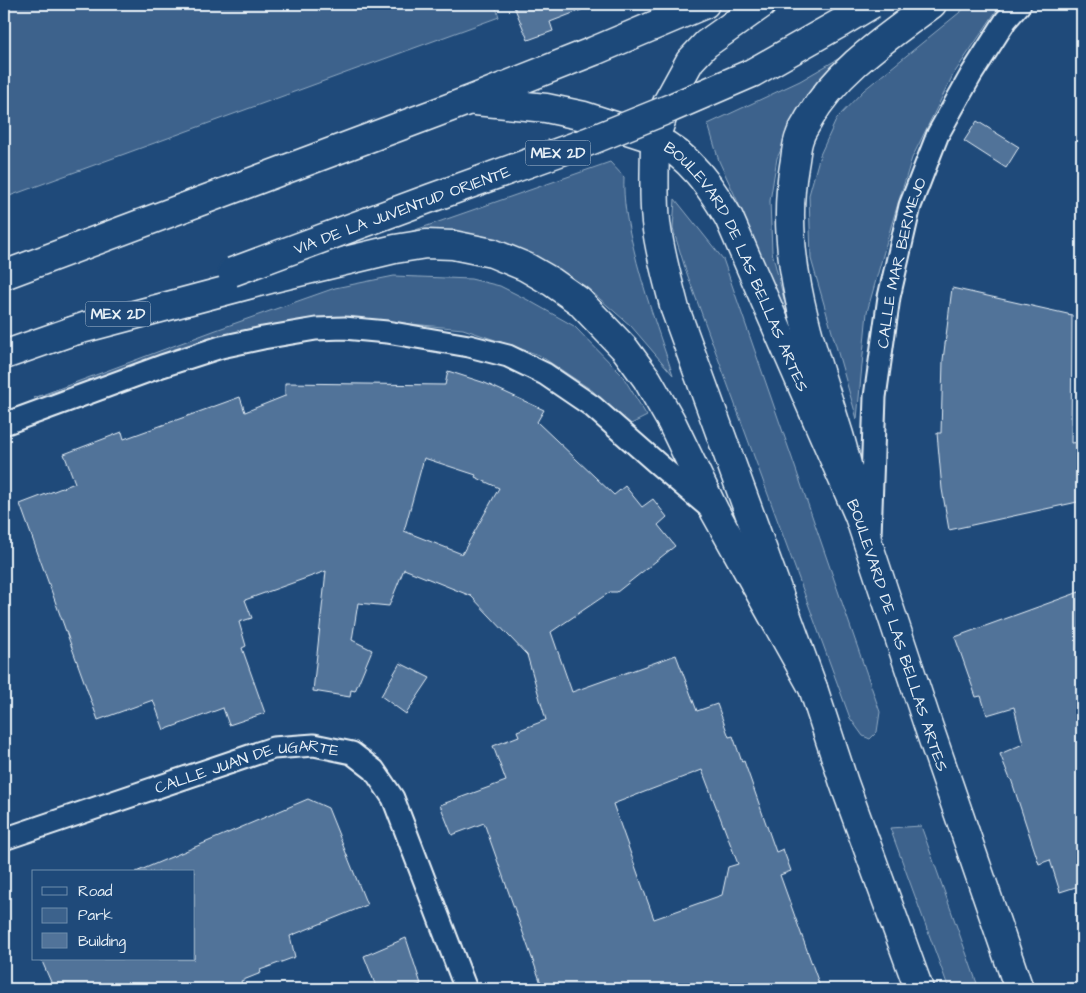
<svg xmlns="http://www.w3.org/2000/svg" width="1086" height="993" viewBox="0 0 1086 993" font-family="'Architects Daughter',sans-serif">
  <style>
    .green { fill: #3c628c; stroke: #92aac2 }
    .building { fill: #517399; stroke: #e8f1f8; fill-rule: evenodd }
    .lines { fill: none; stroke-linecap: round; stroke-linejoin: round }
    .minor-casing { stroke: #e8f1f8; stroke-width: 25 }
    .primary-casing { stroke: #e8f1f8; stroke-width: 31 }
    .trunk-casing { stroke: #e8f1f8; stroke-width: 31 }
    .minor { stroke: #1f4a7a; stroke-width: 21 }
    .primary { stroke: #1f4a7a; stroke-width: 28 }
    .trunk { stroke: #1f4a7a; stroke-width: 28 }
    .trunk-bridge-casing { stroke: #e8f1f8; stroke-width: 31; stroke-linecap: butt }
    .trunk-bridge { stroke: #1f4a7a; stroke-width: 28 }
    .labels { text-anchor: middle; stroke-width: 4.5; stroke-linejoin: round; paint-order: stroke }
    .shield { fill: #1f4a7a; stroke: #acbfd2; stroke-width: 1 }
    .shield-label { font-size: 15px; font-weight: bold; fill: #e8f1f8 }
    .street-label { font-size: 16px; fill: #e8f1f8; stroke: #1f4a7a }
  </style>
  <rect width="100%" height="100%" fill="#1f4a7a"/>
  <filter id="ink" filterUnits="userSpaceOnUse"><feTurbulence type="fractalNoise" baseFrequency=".02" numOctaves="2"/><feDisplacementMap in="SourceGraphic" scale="10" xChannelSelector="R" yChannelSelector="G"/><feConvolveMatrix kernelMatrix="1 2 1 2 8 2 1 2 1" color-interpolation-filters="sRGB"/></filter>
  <g filter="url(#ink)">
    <g class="green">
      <polygon points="4,4 495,4 499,17 4,198"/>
      <polygon points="970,4 1001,4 953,75 912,158 892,223 867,312 857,419 811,259 809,195 820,155 837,118 864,90"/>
      <polygon points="862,45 795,121 777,158 770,201 772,252 798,355 737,200 719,161 708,124 800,81"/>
      <path d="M 610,162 L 624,177 C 623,200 627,223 633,246 C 643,290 659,333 673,375 L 631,326 L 585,286 L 541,261 L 487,237 L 453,231 L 384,241 Z"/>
      <polygon points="675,199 723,259 880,712 877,732 870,739 863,736 850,718 686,271 673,229"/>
      <polygon points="394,276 471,279 500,286 526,299 574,326 622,375 647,416 629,425 593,391 539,355 463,329 370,320 238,335 34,398 216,330 335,288"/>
      <polygon points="921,826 979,989 949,989 890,828"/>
    </g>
    <g class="building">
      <polygon points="513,4 594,4 594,5 550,22 553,31 528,40"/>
      <polygon points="977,121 1019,147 1006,168 964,141"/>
      <polygon points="952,288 1072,315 1071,443 1082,442 1082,501 949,530 942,489 937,433 941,433 943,360"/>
      <path d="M 448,371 L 485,383 L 544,410 L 537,422 L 614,495 L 625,486 L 642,507 L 653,499 L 667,517 L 658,525 L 675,546 L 617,592 L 610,592 L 551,632 L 572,692 L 676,655 L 697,711 L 717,704 L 729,737 L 733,736 L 742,762 L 744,761 L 776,852 L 783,849 L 791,871 L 780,875 L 821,989 L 543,989 L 484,823 L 452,835 L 440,805 L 506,781 L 493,746 L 519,736 L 517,731 L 546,720 L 527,655 L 471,596 L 404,569 L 389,606 L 358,603 L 352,640 L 372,650 L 355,691 L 351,690 L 350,697 L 313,691 L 326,571 L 245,600 L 252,618 L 239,622 L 246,646 L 242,648 L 265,713 L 229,725 L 223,708 L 164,730 L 153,700 L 98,720 L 20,504 L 75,483 L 64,454 L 122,432 L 124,439 L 240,397 L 245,412 L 285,396 L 285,383 L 445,385 ZM 424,458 L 476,475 L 475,477 L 499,488 L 462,554 L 404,531 ZM 702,770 L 738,864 L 728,867 L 722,895 L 654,919 L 613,804 Z"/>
      <polygon points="1082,591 1082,885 1060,892 1050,860 1039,864 1011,779 1010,779 1000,754 1023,744 1014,707 987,715 981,696 976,697 955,637"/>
      <polygon points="400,663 430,678 406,714 381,696"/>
      <polygon points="308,799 328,808 367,905 290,936 295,957 260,970 261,973 241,981 244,989 54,989 41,959 194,959 194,872 136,872"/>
      <polygon points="406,938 421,984 409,989 377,989 364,956"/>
    </g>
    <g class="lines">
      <g class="minor-casing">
        <g id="minor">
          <polyline points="4,424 162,366 221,347 263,338 316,329 344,328 387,332 469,346 508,356 545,374 592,406 658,464 711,509"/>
          <path id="s1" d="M 870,536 L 875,397 L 889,297 L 910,206 L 938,134 L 971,75 L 1006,20 L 1020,4"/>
          <path id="s2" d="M 4,839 L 273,748 L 314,745 L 352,753 L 374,770 L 393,798 L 466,989"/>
        </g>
      </g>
      <g class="primary-casing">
        <g id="primary">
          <path id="s3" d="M 919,989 L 844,783 L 813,688 L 675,309 C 668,281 659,251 656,222 C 653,194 655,167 655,139 C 690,156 710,186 729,218 L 859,516 L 928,725 L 1019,989"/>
        </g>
      </g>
      <g class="trunk-casing">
        <g id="trunk">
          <polyline points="475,101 546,108 584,116 655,139 667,103 690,61 706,44 762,4"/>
          <polyline points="4,275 470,100 594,51 705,4"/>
          <polyline points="70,332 270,279 395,249 426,244 453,245 492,253 526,267 552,282 579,301 625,349 647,379 671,421 715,512 813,688"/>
          <polyline points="4,355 87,326"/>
          <path d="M 859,516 C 853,489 847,462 839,435 C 812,347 778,259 794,166 C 796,156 796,145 800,136 C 802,130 806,125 809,119 C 837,70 888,37 932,4"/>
        </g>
      </g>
      <use href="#minor" class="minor"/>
      <use href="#primary" class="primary"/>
      <use href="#trunk" class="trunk"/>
      <g class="trunk-bridge-casing">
        <g id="trunk-bridge">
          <path id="s4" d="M 232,272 L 431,198 L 587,142 L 671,108 L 752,73 L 842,22 L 872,4"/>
        </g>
      </g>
      <use href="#trunk-bridge" class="trunk-bridge"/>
    </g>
  </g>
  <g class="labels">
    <g class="shield">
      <rect x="525.5" y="140.5" width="65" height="25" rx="4"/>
      <rect x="85.5" y="301.5" width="65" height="25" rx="4"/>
    </g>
    <g class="shield-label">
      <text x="558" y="158">MEX 2D</text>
      <text x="118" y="319">MEX 2D</text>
    </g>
    <g class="street-label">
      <text dy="6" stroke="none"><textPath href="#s4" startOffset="181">VIA DE LA JUVENTUD ORIENTE</textPath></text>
      <text dy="6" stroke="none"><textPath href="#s1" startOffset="276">CALLE MAR BERMEJO</textPath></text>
      <text dy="6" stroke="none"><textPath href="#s3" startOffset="1050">BOULEVARD DE LAS BELLAS ARTES</textPath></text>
      <text dy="6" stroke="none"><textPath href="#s3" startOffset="1455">BOULEVARD DE LAS BELLAS ARTES</textPath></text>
      <text dy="6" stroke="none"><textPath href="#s2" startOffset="255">CALLE JUAN DE UGARTE</textPath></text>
    </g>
  </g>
  <rect width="1086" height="993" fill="none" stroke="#1f4a7a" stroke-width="20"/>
  <rect x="10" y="10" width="1066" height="973" fill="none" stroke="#e8f1f8" stroke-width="2" filter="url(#ink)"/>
  <rect x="32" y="870" width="162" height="90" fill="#1f4a7a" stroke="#6f8dac"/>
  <rect x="42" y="887" width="25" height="8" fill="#1f4a7a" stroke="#6f8dac"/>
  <text x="78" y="896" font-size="15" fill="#e8f1f8">Road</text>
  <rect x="42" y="908" width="25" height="15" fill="#3c628c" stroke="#6f8dac"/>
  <text x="78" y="920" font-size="15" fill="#e8f1f8">Park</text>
  <rect x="42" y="933" width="25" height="15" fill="#517399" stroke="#6f8dac"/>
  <text x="78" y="946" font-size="15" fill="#e8f1f8">Building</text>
</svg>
